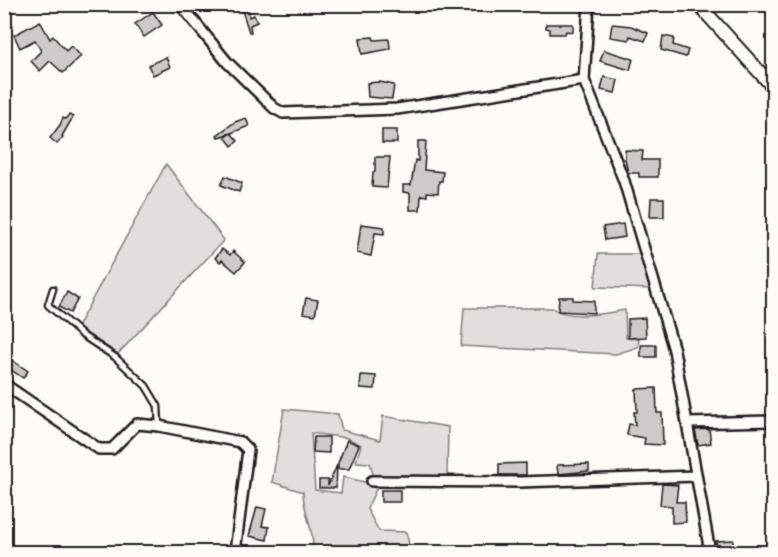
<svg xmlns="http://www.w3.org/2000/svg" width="778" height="557" viewBox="0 0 778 557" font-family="'Shantell Sans',sans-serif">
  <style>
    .green { fill: #e0dfdb; stroke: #7e7e7c; stroke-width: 1.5 }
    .building { fill: #cccbc8; stroke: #1c1c1c; stroke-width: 1.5 }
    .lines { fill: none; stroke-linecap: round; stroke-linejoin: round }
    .service-casing { stroke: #1c1c1c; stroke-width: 9 }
    .minor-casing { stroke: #1c1c1c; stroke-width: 14 }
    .tertiary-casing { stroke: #1c1c1c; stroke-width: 16 }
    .service { stroke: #fdfcf7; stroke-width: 4.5 }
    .minor { stroke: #fdfcf7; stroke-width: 9 }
    .tertiary { stroke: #fdfcf7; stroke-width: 12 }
  </style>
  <rect width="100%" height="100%" fill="#fdfcf7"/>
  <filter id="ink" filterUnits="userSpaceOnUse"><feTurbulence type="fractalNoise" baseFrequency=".0167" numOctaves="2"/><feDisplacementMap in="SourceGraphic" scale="12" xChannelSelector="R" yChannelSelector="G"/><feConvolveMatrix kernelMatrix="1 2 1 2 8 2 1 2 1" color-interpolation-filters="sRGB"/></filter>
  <g filter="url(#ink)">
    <g class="green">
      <polygon points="166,164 224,240 118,354 77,327"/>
      <polygon points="598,254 640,254 652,289 595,287"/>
      <path d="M 464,308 L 552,308 C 570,320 604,314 625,310 L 626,338 L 639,339 L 638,347 L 616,354 L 461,346 Z"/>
      <path d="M 284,409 L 338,414 L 342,430 L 380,440 L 383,416 L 448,427 L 447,480 L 374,477 L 370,463 L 356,462 L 361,445 L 347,438 L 311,433 L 315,490 L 341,493 L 343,477 L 378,485 L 367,509 L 379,531 L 406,532 L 411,552 L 312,552 C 316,533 303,512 303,492 L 272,482 Z"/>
    </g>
    <g class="building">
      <polygon points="240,4 248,4 249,17 254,15 257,22 250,25 251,32 249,32"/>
      <polygon points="153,12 162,25 144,37 135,24"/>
      <polygon points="40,21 50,39 53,36 66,51 71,46 81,56 63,73 50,61 40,71 31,61 41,51 35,40 20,48 14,35"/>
      <polygon points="546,24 573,24 573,32 566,31 565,34 550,34 550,29 546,28"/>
      <polygon points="612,24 631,26 648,33 645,41 630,36 629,40 610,37"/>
      <polygon points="663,36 674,38 673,45 688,50 686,57 661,50"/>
      <polygon points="373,37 374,40 389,39 390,49 362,54 360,38"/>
      <polygon points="604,50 633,59 630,70 600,61"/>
      <polygon points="166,57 170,67 153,75 148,65"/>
      <polygon points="604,77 618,80 615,93 601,90"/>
      <polygon points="380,82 394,85 392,99 368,97 367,83"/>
      <polygon points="69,115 73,117 62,136 63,137 57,144 50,138 60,125 63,118 65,119"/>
      <polygon points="246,118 249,126 231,133 238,141 232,146 225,137 231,133 218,137 217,135 235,122"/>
      <rect x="382" y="130" width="15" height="13"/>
      <polygon points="418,141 426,141 424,170 443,172 442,181 439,181 438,193 427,192 427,196 421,195 420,210 410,210 410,193 403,192 403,185 411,185 415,160 418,161"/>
      <polygon points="625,150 643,151 642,160 658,160 658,177 639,177 639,173 628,173 625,159"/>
      <polygon points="375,157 390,157 387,188 372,187 373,172 375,172"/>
      <polygon points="225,176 242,183 239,192 221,185"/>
      <polygon points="651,198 664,198 664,217 650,217"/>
      <polygon points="361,224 384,227 384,234 375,233 371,256 357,253"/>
      <polygon points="623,224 625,237 605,240 603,227"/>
      <polygon points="222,249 230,255 233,251 245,262 236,272 222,260 220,262 215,258"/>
      <polygon points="67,292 78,299 70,313 59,307"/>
      <polygon points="559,297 573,297 573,300 594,301 594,313 558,311"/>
      <polygon points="306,298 318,300 315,315 303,313"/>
      <polygon points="645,318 646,337 628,338 628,319"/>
      <rect x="641" y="345" width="15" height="12"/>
      <polygon points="4,355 28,371 23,378 4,365"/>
      <polygon points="361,375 376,376 375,389 360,388"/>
      <polygon points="656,388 657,413 662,413 663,445 644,444 645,438 627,435 629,424 635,425 634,412 637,412 636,389"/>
      <polygon points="709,429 711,443 698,445 695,430"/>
      <polygon points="314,437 329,437 329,453 313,452"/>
      <polygon points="347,440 359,445 349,469 338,469 338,463"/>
      <polygon points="526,463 526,475 499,475 499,464"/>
      <polygon points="589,464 589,471 558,474 557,465"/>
      <polygon points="337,465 336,488 319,488 319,480 328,480 328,486"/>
      <polygon points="662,484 678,485 676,502 685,502 686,522 672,523 672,506 660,505"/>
      <rect x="381" y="490" width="19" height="12"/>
      <polygon points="257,507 266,509 262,526 269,527 267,540 249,536"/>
      <polygon points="733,540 733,546 756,545 756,552 717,552 716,541"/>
    </g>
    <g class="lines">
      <g class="service-casing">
        <polyline id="service" points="53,289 48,305 82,335 115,357 146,386 158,406 159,426"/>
      </g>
      <g class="minor-casing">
        <g id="minor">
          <polyline points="180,4 227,62 274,108 283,113 397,109 584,80"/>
          <polyline points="589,4 584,80 624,181 674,350 710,552"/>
          <polyline points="4,384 99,449 112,449 137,424 159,426 240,442 248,450 235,552"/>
          <polyline points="688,423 774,421"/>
          <polyline points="372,481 520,482 696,476"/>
        </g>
      </g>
      <g class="tertiary-casing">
        <polyline id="tertiary" points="698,4 774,88"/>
      </g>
      <use href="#service" class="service"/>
      <use href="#minor" class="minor"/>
      <use href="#tertiary" class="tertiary"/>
    </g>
  </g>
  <rect width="778" height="557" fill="none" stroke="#fdfcf7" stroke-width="24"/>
  <rect x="12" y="12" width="754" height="533" fill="none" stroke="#1c1c1c" stroke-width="2" filter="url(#ink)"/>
</svg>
